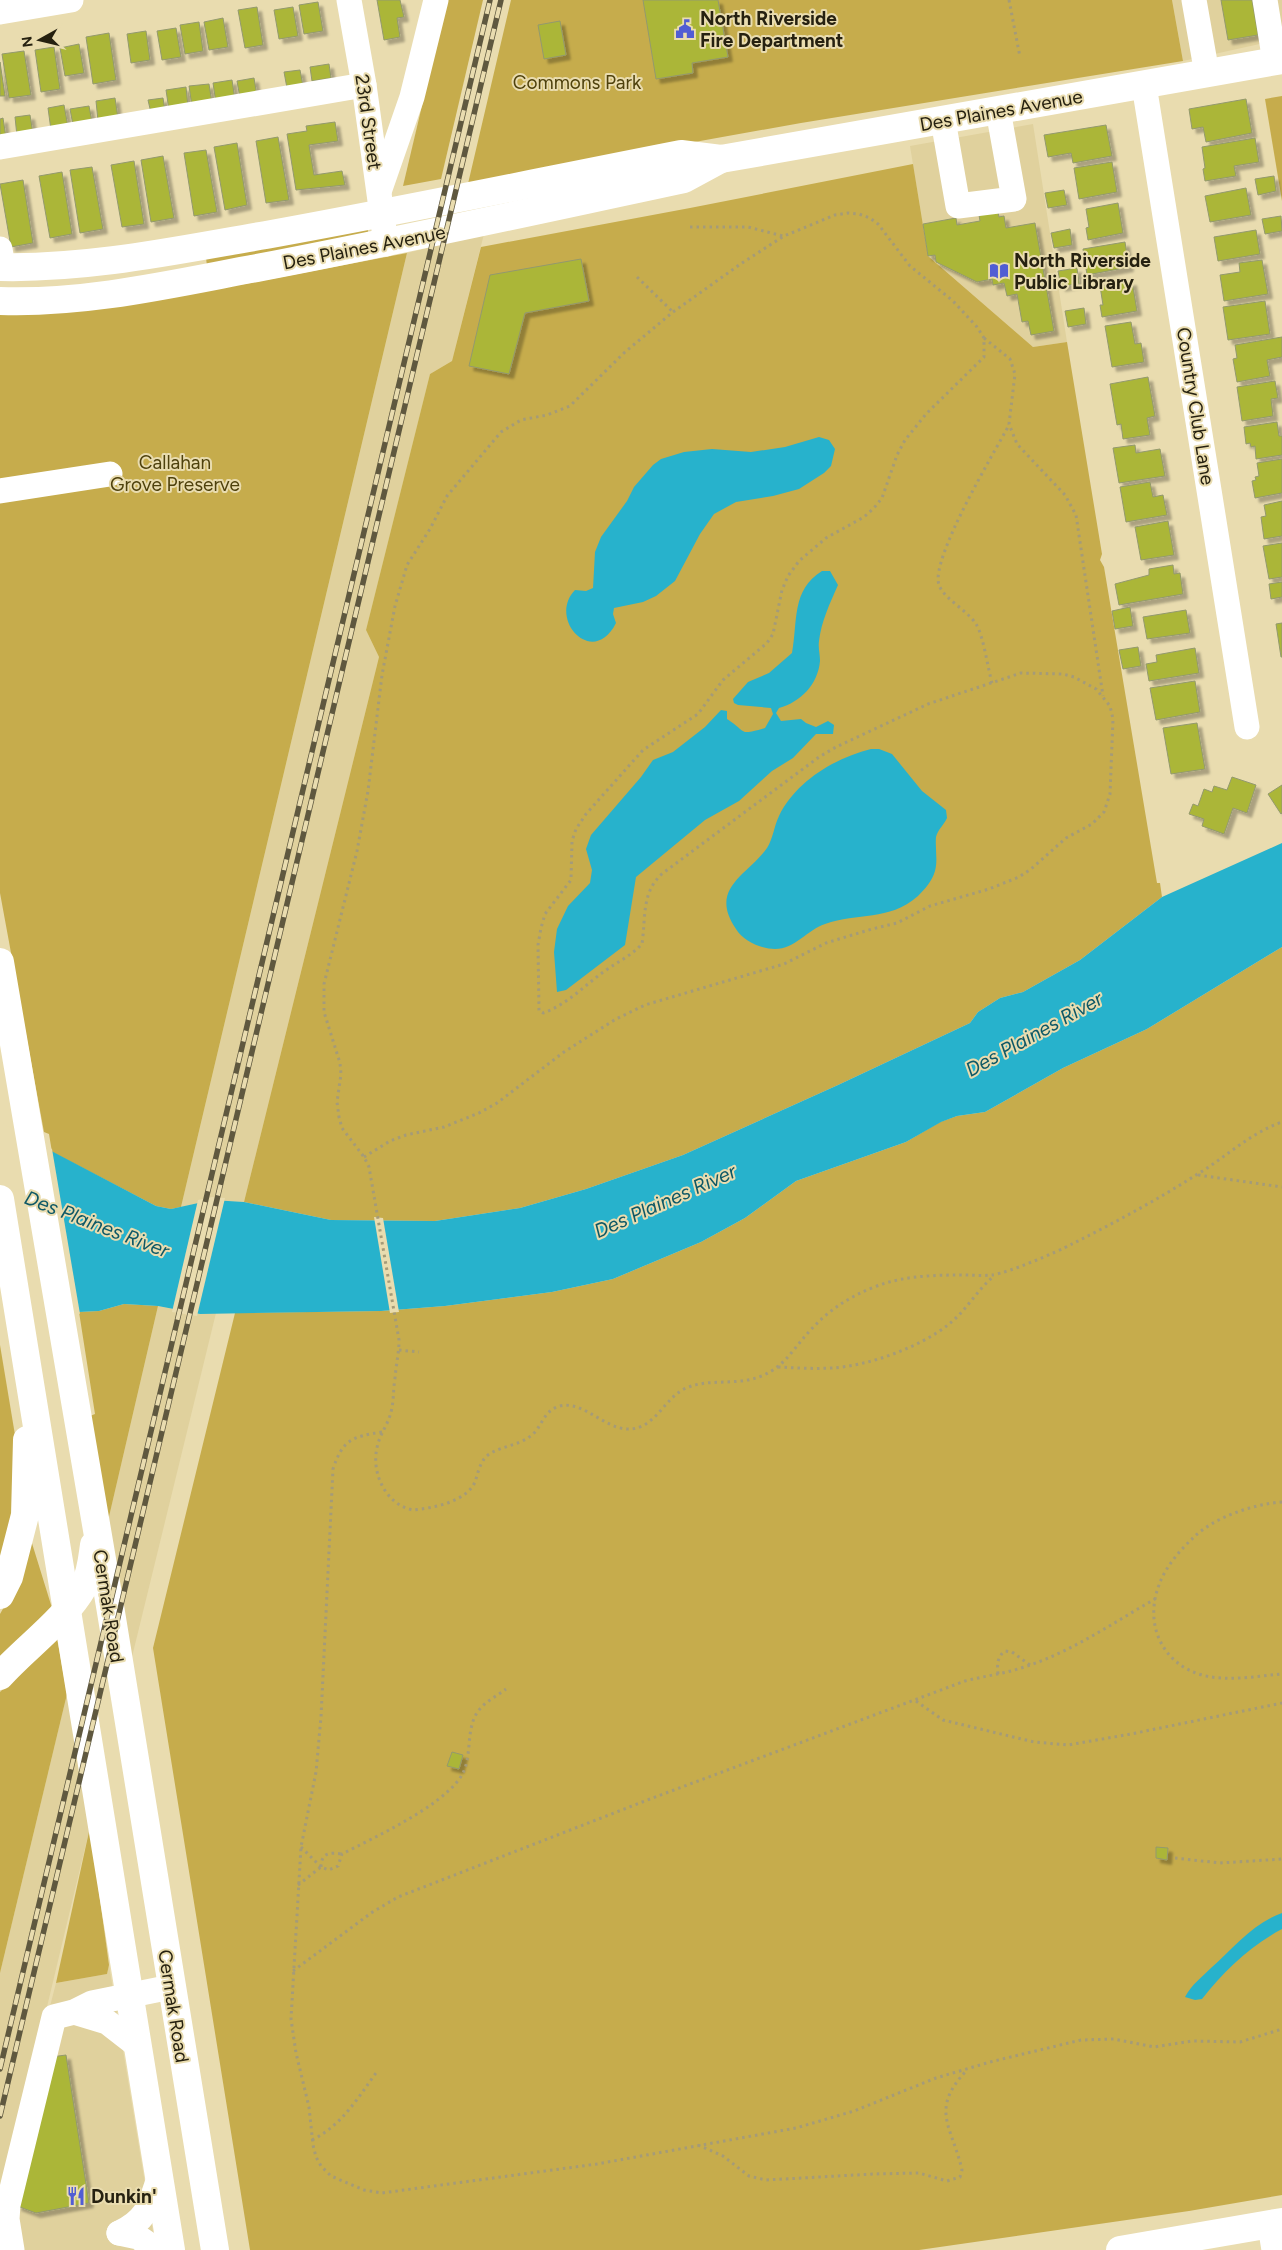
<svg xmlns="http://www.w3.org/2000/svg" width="1282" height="2250" viewBox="0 0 1282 2250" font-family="Figtree,sans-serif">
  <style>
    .built { fill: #e0d19d }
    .green { fill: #c6ac4c }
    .water { fill: #27b2cc }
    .pier { fill: #e9dcaf }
    .building { fill: #abb639; stroke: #93996e; filter: url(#shadow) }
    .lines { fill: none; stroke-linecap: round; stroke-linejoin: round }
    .path { stroke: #a59b78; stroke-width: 3; stroke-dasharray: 2.5 4; stroke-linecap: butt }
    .minor { stroke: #fff; stroke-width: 25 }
    .major { stroke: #fff; stroke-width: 28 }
    .rail-casing { stroke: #5f583f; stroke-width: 5.5 }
    .rail { stroke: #e9dcaf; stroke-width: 4; stroke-dasharray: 11; stroke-linecap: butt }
    .labels { text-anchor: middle; stroke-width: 4; stroke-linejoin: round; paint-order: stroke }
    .poi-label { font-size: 19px; font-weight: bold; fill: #262110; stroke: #e9dcaf; text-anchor: start }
    .park-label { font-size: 19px; fill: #4e410c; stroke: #e9dcaf }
    .street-label { font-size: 19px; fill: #262110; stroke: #e9dcaf }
    .water-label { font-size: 20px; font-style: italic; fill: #0e5866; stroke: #e9dcaf }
  </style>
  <defs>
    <filter id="shadow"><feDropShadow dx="4.5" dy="4.5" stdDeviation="1" flood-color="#0004"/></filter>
  </defs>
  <rect width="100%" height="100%" fill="#e9dcaf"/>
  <g class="built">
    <polygon points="1172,0 1282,0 1282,39 1183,61"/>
    <polygon points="1033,124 1067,342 1033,347 928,256 910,146"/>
    <polygon points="484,234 452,361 430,374 366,630 379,657 244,1202 212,1200 181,1207 407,253"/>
    <polygon points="158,1306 200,1314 216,1313 131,1661 108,1521"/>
    <polygon points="67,1694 90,1827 7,2174 56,1983 107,1974 109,1965 156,2250 0,2250 0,1973"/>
  </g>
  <g class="green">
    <polygon points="447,0 483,0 441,179 403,186"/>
    <polygon points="511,0 1172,0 1183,61 801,123 639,152 467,188"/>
    <polygon points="1282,96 1282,201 1265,99"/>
    <polygon points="913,164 928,256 1033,347 1067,342 1102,554 1100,560 1104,567 1157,883 1160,883 1162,897 1080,960 1023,992 1000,998 978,1012 970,1023 838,1085 683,1155 586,1189 520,1208 435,1221 331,1220 244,1202 379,657 366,630 430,374 452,361 481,247 690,208"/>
    <polygon points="368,229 368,232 349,241 207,267 206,257"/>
    <polygon points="407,253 181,1207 171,1209 156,1206 52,1152 49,1134 44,1132 0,893 0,311 245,284"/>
    <polygon points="1282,947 1282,2195 1189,2211 919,2250 250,2250 153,1648 235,1313 381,1311 445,1306 552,1292 613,1279 701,1242 745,1218 796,1181 906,1142 940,1122 957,1116 985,1112 1063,1068 1147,1029"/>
    <polygon points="124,1304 158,1306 108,1521 90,1416 95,1414 79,1312 99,1311"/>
    <polygon points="0,1345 17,1447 18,1495 0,1579"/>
    <polygon points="31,1540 52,1608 0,1660 0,1614 12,1593"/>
    <polygon points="57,1638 67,1694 0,1973 0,1692"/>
    <polygon points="90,1827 109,1965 107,1974 56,1983"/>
  </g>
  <g class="water">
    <path d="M 819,437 L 829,440 L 835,449 L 831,466 L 824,473 L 799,489 L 773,496 L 736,502 L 714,514 L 700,534 L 675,581 L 656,596 L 643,602 L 614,608 L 613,614 L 616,623 C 593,669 547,619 575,590 L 586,591 L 593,588 L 595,552 L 601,537 L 627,501 L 634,487 L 653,465 L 661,459 L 684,452 L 712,449 L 751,452 L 785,447 Z"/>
    <path d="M 822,571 L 830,571 L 838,585 C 830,603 821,622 819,641 C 818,648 820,654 820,661 C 818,684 801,702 779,708 L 776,713 L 781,721 L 801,719 L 806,723 L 816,727 L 828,721 L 834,725 L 833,734 L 816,734 L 793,758 L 772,771 L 739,801 L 705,820 L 636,877 L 625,945 L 566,990 L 557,992 L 554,952 L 557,929 L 568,906 L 590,883 L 592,870 L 586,849 L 591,835 L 641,777 L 653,760 L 673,752 L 705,727 L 721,710 L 727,711 L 727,719 C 747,732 739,736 765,728 L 773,714 L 771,708 L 738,705 L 734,703 L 733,699 L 748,682 L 769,673 L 792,653 C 798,622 791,590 822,571 Z"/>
    <path d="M 871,749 L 879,749 L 892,754 L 922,791 L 946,810 L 947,818 C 944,825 938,829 936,837 C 935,849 938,860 935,871 C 932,881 925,889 918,896 C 888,922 858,912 825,924 C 807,930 795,949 775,949 C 761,949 743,941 736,929 C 708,888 748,875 767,848 C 773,839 774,826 779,816 C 796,781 835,758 871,749 Z"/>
    <polygon points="1282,843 1282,947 1147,1029 1063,1068 985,1112 957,1116 941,1122 906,1142 796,1181 745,1218 701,1242 613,1279 552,1292 445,1306 381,1311 200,1314 158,1306 124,1304 99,1311 79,1312 0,1278 0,1124 156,1206 171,1209 212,1200 244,1202 331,1220 435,1221 520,1208 586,1189 683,1155 838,1085 970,1023 978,1012 1000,998 1023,992 1080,960 1162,897"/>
    <path d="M 1282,1913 L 1282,1929 C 1250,1946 1224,1971 1202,1999 L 1195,2000 L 1185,1997 C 1192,1984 1201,1978 1211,1968 C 1234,1948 1252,1924 1282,1913 Z"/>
  </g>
  <g class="pier">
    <polygon points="0,1122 52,1149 80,1314 0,1281"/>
    <polygon points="212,1197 225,1198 197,1316 172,1312 198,1200"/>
    <polygon points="374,1217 383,1218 399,1312 390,1313"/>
  </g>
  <g class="building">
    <polygon points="377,0 400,0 404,17 397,18 400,37 384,40"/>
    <polygon points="643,0 718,0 728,57 692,63 693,73 656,79"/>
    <polygon points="1221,0 1252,0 1258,35 1228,40"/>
    <polygon points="318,2 323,31 304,34 299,5"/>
    <polygon points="257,7 263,45 245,48 238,10"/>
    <polygon points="293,7 298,36 279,39 274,10"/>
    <polygon points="223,18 228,47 209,50 204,22"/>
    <polygon points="560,21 566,55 544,59 538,25"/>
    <polygon points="199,22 203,51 185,54 180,25"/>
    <polygon points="176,28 181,57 162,60 157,31"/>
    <polygon points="146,31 150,60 131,63 127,34"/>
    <polygon points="109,33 116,80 93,84 86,37"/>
    <polygon points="79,44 84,73 65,76 60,48"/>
    <polygon points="54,47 60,89 41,92 35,50"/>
    <polygon points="24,51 31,95 9,98 2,54"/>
    <polygon points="0,62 5,96 0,96"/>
    <polygon points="329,64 331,78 312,81 310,67"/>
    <polygon points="300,70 303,86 287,88 284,72"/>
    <polygon points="254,78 257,96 240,98 237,81"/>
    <polygon points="232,80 235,100 216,103 213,83"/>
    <polygon points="209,84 212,103 192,106 189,86"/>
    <polygon points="186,87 188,107 169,110 166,90"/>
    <polygon points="115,98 118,118 98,121 96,101"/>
    <polygon points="163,98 165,111 151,113 148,100"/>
    <polygon points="1246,99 1252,133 1206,142 1203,127 1192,129 1189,109"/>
    <polygon points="64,105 68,127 51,130 48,108"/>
    <polygon points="89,106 92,122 73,125 70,109"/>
    <polygon points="30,115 33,134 17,136 15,117"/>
    <polygon points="3,118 6,138 0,138 0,119"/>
    <polygon points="335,122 338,141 309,145 314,175 342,171 345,185 296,190 287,134 307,131 306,126"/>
    <polygon points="1106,125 1112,156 1073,163 1071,153 1048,157 1044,135"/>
    <polygon points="278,137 289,200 266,203 256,141"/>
    <polygon points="1255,138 1259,162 1234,166 1236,176 1205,181 1203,169 1205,168 1202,147"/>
    <polygon points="237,143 247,205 225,210 214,147"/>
    <polygon points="206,150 217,212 194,216 184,153"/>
    <polygon points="163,156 174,218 151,222 141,160"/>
    <polygon points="134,161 144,224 122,227 111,165"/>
    <polygon points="1112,162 1117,192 1079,199 1074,168"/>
    <polygon points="92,167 103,229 80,233 70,170"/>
    <polygon points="62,172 72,234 50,238 39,176"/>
    <polygon points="1274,176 1276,191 1258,195 1255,179"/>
    <polygon points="23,180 33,243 11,247 0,184"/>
    <polygon points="1246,188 1251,215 1210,222 1205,196"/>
    <polygon points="1064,190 1067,205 1048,208 1045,193"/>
    <polygon points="1118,203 1123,233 1088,240 1086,228 1089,227 1086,209"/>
    <polygon points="998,212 999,217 1004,216 1006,228 1035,223 1054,331 1031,335 1028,321 1022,322 1017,294 1007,296 1004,283 993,285 992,279 977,282 936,262 935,255 928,256 923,224 956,218 957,225 980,221 979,215"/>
    <polygon points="1281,216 1282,231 1265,234 1262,219"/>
    <polygon points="1070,229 1072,245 1054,248 1051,233"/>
    <polygon points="1256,230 1260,254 1218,261 1214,237"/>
    <polygon points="1125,242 1129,267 1087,275 1083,249"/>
    <polygon points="581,259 589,301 525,313 509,374 469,366 490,275"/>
    <polygon points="1262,260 1268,294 1224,301 1220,275 1240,272 1239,263"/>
    <polygon points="1077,268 1079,283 1061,287 1058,271"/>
    <polygon points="1132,281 1137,311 1102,317 1100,305 1103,305 1100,286"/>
    <polygon points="1265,301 1270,334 1228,340 1223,307"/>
    <polygon points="1084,308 1086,324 1068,327 1065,311"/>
    <polygon points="1131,322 1135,344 1141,343 1144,362 1112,367 1105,326"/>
    <polygon points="1282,337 1282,357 1267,360 1270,376 1237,382 1233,359 1237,358 1235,345"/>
    <polygon points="1148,377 1155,416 1147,418 1150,435 1123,439 1121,424 1117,425 1110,384"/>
    <polygon points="1275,381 1278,398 1271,399 1273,416 1242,421 1237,387"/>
    <polygon points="1277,422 1279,436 1282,436 1282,455 1256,459 1255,446 1251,447 1250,443 1246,444 1244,427"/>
    <polygon points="1135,445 1136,453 1160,449 1165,476 1119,483 1113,448"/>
    <polygon points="1282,459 1282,493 1255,498 1252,481 1256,480 1255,477 1259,476 1257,463"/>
    <polygon points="1150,482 1153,497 1163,495 1167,515 1126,522 1120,487"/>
    <polygon points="1282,501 1282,536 1264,539 1261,517 1266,516 1264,505"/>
    <polygon points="1168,521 1174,555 1141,560 1135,527"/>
    <polygon points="1282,543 1282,577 1269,579 1263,546"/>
    <polygon points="1173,565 1174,574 1180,573 1183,594 1119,605 1115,584 1149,575 1149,569"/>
    <polygon points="1282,582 1282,597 1271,599 1269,584"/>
    <polygon points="1130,607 1133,626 1115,629 1112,611"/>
    <polygon points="1186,610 1190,633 1147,639 1143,617"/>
    <polygon points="1282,623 1282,657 1281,657 1276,624"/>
    <polygon points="1138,647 1141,666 1123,669 1119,650"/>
    <polygon points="1195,648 1199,673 1149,681 1146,664 1157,662 1156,655"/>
    <polygon points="1195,681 1200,712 1156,720 1150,688"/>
    <polygon points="1197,723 1205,769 1171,774 1163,728"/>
    <polygon points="1232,777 1256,785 1247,813 1233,808 1224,834 1202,826 1204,819 1189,814 1193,804 1198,806 1204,789 1212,792 1214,786 1227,790"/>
    <polygon points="1282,785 1282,813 1281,814 1268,794"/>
    <polygon points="452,1752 463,1755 459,1769 447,1766"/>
    <polygon points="1156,1847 1168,1848 1167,1860 1156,1858"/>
    <polygon points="66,2055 89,2203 36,2213 17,2206 51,2057"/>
  </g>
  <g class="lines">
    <g class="path">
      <polyline points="1009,0 1020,57"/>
      <polyline points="690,227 748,227 783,236"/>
      <polyline points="637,277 673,312"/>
      <polyline points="984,338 1010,359 1015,374 1009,424 1017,444 1065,495 1076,515 1103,696"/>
      <path d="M 992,683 C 988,669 983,634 976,624 C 967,610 944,599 939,585 C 930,559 994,453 1009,425"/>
      <path d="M 364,1157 L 390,1141 L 406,1135 L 444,1127 L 479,1113 L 497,1103 L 564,1052 L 616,1019 L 645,1005 L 784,964 L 826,943 L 872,929 L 897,923 L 930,906 L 989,889 L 1019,877 L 1031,869 L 1066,838 L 1092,824 L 1104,812 L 1110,794 L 1113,719 L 1110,706 L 1096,689 L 1074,677 L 1063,674 L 1021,673 L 928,704 L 836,747 L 819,757 L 663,873 C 641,892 646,917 642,944 L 638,948 C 627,958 614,964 602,973 C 583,987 566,1005 543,1013 L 539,1011 L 538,945 L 541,928 L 545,914 L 571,880 L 572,841 L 576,829 L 586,814 L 643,750 L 698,714 L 723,680 L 767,643 L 773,634 L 782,590 L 788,576 L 799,561 L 826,538 L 864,517 L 874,508 L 882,498 L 897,455 L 905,440 L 926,414 L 984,357 L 984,338 L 977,327 L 953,301 L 910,266 L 878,224 L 870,218 L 859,214 L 848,213 L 835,215 L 784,236 L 742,263 L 673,312 L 625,352 L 570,406 L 547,415 L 521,420 L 501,432 L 447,496 L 430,529 L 407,565 L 395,606 L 382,675 L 368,791 L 357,851 L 324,984 L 324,1012 L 340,1063 L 341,1074 L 337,1102 L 339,1117 L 342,1128 L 364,1157 L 369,1167 L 399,1340 C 399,1353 396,1365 395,1378 C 393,1390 394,1401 391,1412 C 388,1425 379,1435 377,1448 C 371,1473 386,1505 413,1510 C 433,1508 466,1502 475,1482 C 478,1473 480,1461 488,1455 C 502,1445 521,1446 534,1433 C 542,1425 544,1412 557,1407 C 585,1396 611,1441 642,1426 C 659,1418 667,1398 684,1389 C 713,1375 744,1391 776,1368 C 788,1359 797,1345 807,1334 C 827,1311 848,1297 877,1286 C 903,1276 934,1275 962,1275 C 972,1275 982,1276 992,1275 C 1008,1273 1057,1252 1072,1244 C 1114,1223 1157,1200 1196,1175 C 1225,1158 1250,1133 1282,1122"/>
      <polyline points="1198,1175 1282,1187"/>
      <polyline points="399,1350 419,1352"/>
      <path d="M 778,1367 C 796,1368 814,1369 832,1368 C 868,1366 921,1347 949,1324 C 966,1311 977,1290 994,1276"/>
      <path d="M 382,1432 C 352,1437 343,1439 333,1469 L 321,1717 L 316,1772 L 301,1847 L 291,2019 L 296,2053 L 309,2107 L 313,2145 L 316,2157 L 321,2166 L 331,2176 L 364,2190 L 382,2193 L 597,2164 L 796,2128 L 854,2111 L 936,2078 L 990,2062 L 1081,2040 L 1114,2039 L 1154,2047 L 1192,2041 L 1240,2042 L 1282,2029"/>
      <path d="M 1282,1502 C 1253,1504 1212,1518 1192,1539 C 1179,1551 1165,1568 1159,1585 C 1144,1624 1162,1664 1202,1675 C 1228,1682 1256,1676 1282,1674"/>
      <path d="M 998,1674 C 997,1665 997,1657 1005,1651 L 1012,1652 L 1030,1665"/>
      <polyline points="916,1701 943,1720 1034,1742 1068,1745 1131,1734 1282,1703"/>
      <polyline points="301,1847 321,1867"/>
      <polyline points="1175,1858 1220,1863 1282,1859"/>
      <path d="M 321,1867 C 321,1853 330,1852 342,1854"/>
      <path d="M 298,1885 L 321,1867 L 329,1870 L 338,1866 L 342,1854 C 375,1837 439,1808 460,1778 C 474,1758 464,1729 479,1710 C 486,1701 497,1696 506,1689"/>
      <path d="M 293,1971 L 371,1913 L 398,1897 L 650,1799 L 965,1681 C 984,1676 1003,1674 1021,1668 C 1070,1653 1111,1624 1155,1599"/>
      <path d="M 312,2140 C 342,2125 357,2099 376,2073"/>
      <path d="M 698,2145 L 723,2156 L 749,2176 L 766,2180 L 873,2174 L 919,2173 L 947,2181 L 960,2177 L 962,2170 C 952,2126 929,2110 967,2070"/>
    </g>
    <g class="minor">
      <polyline points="349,0 364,85 386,244"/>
      <polyline points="1194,0 1207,74"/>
      <polyline points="1265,0 1275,62"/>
      <polyline points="0,12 71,0"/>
      <polyline points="1144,85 1247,727"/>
      <polyline points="943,120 958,206 1014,199 998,110"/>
      <polyline points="0,147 364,85"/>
      <polyline points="380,189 412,97 436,0"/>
      <polyline points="0,249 3,267"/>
      <polyline points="0,491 110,474"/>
      <polyline points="74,2012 107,2022 138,2046"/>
      <polyline points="1270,2225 1274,2250"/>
      <path d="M 119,2233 C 147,2220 150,2205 159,2178"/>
      <polyline points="119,2233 138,2237 157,2250"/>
      <polyline points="12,2250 7,2219 8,2205 54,2017 74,2012 92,2003 171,1987"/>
    </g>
    <g class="major">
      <path d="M 0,267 C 90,269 178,250 266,235 C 405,210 543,181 681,154 L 721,159 L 1282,60"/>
      <path d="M 0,301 C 88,304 176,283 262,267 C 403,240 543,209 684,179 L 721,159"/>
      <polyline points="0,962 110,1606 215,2250"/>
      <polyline points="0,1199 171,2250"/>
      <polyline points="0,1595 9,1577 25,1515 27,1440"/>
      <path d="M 0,1676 C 26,1647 65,1620 84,1586 C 91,1574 92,1559 94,1545"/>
      <polyline points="1120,2250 1282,2222"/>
    </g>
    <g class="rail-casing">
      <g id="rail">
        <polyline points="0,2069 490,0"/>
        <polyline points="0,2116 501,0"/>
      </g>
    </g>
    <use href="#rail" class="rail"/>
  </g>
  <defs>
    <g id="civic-bare" transform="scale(1.5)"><path d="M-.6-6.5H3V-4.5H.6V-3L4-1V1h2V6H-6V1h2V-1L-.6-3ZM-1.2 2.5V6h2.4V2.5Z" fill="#515dd3" stroke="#e9dcaf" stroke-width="2.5" paint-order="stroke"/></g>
    <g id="library-bare" transform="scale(1.5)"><path d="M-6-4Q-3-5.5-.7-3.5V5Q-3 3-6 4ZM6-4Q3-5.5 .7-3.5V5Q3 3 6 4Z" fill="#515dd3" stroke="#e9dcaf" stroke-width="2.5" paint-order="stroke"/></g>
    <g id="restaurant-bare" transform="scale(1.5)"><path d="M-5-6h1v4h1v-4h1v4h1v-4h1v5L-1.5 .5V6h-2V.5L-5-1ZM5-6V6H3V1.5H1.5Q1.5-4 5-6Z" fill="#515dd3" stroke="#e9dcaf" stroke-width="2.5" paint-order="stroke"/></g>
  </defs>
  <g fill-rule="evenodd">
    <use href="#civic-bare" x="685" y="29"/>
    <use href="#library-bare" x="999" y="271"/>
    <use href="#restaurant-bare" x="76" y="2196"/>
  </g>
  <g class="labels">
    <g class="poi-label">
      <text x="700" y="25">North Riverside<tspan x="700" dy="22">Fire Department</tspan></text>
      <text x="1014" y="267">North Riverside<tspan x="1014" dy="22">Public Library</tspan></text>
      <text x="91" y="2203">Dunkin'</text>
    </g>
    <g class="park-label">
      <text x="577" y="89">Commons Park</text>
      <text x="175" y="469">Callahan<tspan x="175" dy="22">Grove Preserve</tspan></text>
    </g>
    <g class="street-label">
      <text transform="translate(1001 110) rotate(-10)" y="7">Des Plaines Avenue</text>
      <text transform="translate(369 122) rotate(82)" y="7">23rd Street</text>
      <text transform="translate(364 247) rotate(-11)" y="7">Des Plaines Avenue</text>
      <text transform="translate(1196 406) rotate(81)" y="7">Country Club Lane</text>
      <text transform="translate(109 1606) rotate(81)" y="7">Cermak Road</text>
      <text transform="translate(174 2006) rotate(81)" y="7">Cermak Road</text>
    </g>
    <g class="water-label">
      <text transform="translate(1034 1034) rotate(-29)" y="7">Des Plaines River</text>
      <text transform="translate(665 1201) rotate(-24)" y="7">Des Plaines River</text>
      <text transform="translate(97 1224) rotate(21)" y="7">Des Plaines River</text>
    </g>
  </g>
  <g transform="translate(40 40) rotate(262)" stroke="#e9dcaf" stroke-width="4" paint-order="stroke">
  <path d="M0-4L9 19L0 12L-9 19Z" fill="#262110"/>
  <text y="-8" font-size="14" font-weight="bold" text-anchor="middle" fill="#262110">N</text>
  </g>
</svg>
